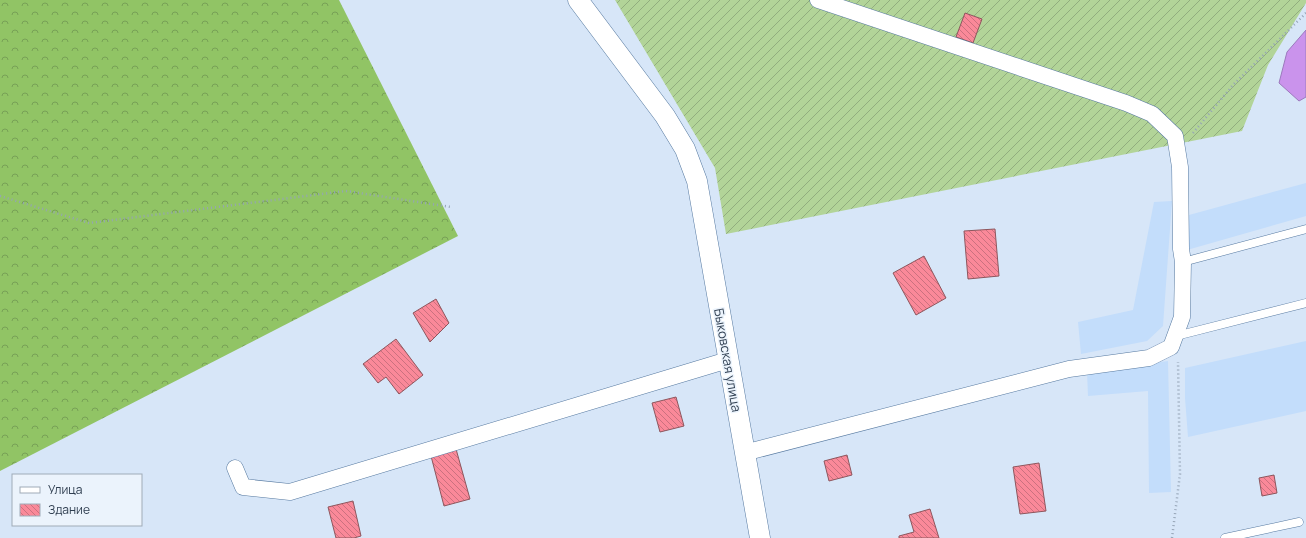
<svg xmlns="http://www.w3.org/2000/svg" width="1306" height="538" viewBox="0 0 1306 538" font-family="Manrope,sans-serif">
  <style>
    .built { fill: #c3ddfb }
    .forest { fill: url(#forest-crowns) }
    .garden { fill: url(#garden-furrows) }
    .water { fill: #ca93ec; stroke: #9c7abd }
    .building { fill: url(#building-back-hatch); stroke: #8d565d }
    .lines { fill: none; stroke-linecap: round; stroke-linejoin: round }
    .service-casing { stroke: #5679a0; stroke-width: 9 }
    .minor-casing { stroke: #5679a0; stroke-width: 17 }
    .tertiary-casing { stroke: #5679a0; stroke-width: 21 }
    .path { stroke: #95a4b6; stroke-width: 2.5; stroke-dasharray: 1 3; stroke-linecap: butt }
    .service { stroke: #fff; stroke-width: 8 }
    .minor { stroke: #fff; stroke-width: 16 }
    .tertiary { stroke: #fff; stroke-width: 20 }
    .labels { text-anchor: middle; stroke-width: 3; stroke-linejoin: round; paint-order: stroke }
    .street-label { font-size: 13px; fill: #2f3e50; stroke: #ebf3fc }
  </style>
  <defs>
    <pattern id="forest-crowns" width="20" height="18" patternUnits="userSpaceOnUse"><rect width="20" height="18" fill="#91c465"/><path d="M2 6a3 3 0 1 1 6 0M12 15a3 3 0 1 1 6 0" fill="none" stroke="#77a156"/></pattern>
    <pattern id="garden-furrows" width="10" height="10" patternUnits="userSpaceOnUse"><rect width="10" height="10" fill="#b2d498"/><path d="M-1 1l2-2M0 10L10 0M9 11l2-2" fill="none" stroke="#91ad7e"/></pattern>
    <pattern id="building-back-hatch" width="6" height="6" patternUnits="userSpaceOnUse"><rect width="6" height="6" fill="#fa8999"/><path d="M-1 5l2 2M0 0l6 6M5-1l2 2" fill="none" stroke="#cb717f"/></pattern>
  </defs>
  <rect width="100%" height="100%" fill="#d7e6f8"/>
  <g class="built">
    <polygon points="1306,183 1306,216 1187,250 1189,215"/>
    <polygon points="1172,201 1163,326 1147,341 1081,354 1078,322 1133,310 1154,202"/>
    <polygon points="1306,341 1306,411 1188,437 1185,398 1185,368"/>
    <polygon points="1168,361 1171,492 1149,493 1148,391 1088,396 1087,372"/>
  </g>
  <polygon class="forest" points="0,0 339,0 458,236 0,471"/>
  <polygon class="garden" points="615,0 1306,0 1306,3 1268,65 1242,131 726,234 715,168"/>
  <polygon class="water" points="1306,30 1306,97 1299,101 1279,83 1287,52"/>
  <g class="building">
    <polygon points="965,13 982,19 973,43 956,37"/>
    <polygon points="995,229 999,276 968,279 964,231"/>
    <polygon points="924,256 946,298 916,315 893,273"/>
    <polygon points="436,299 449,323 430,342 413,313"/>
    <polygon points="396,339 423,375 399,394 386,377 378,383 363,364"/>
    <polygon points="676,397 684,426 660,432 652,403"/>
    <polygon points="456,449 470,499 444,506 431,456"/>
    <polygon points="847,455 852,475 829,481 824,461"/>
    <polygon points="1039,463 1046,511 1020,514 1013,467"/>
    <polygon points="1274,475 1277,493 1262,496 1259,478"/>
    <polygon points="353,501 361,536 354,538 336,538 328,507"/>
    <polygon points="930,509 939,538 899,538 899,536 914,532 909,515"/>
  </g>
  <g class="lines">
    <g class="service-casing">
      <g id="service">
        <polyline points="1183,262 1306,229"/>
        <polyline points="1176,336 1306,303"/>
        <polyline points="1225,538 1299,522"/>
      </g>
    </g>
    <g class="minor-casing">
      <g id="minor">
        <polyline points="744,453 1069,369 1149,358 1171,347 1182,317 1183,262 1181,249 1180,167 1175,136 1152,114 1126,103 818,0"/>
        <polyline points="235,468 243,487 290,492 728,360"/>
      </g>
    </g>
    <g class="tertiary-casing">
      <polyline id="tertiary" points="578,0 665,116 685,149 697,181 760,538"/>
    </g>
    <g class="path">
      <polyline points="1193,133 1233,85 1306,13"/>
      <polyline points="0,196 89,223 346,191 451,207"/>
      <polyline points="1172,538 1180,474 1178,362"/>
    </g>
    <use href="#service" class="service"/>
    <use href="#minor" class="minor"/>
    <use href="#tertiary" class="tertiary"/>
  </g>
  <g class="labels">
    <g class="street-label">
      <text transform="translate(728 360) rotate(80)" y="5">Быковская улица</text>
    </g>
  </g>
  <rect x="12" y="474" width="130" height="52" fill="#ebf3fc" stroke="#a0abb7"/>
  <rect x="20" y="487" width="20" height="6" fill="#ffffff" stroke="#a0abb7"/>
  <text x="48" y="494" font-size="12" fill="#2f3e50">Улица</text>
  <rect x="20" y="504" width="20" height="12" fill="url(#building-back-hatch)" stroke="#a0abb7"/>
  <text x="48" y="514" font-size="12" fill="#2f3e50">Здание</text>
</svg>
